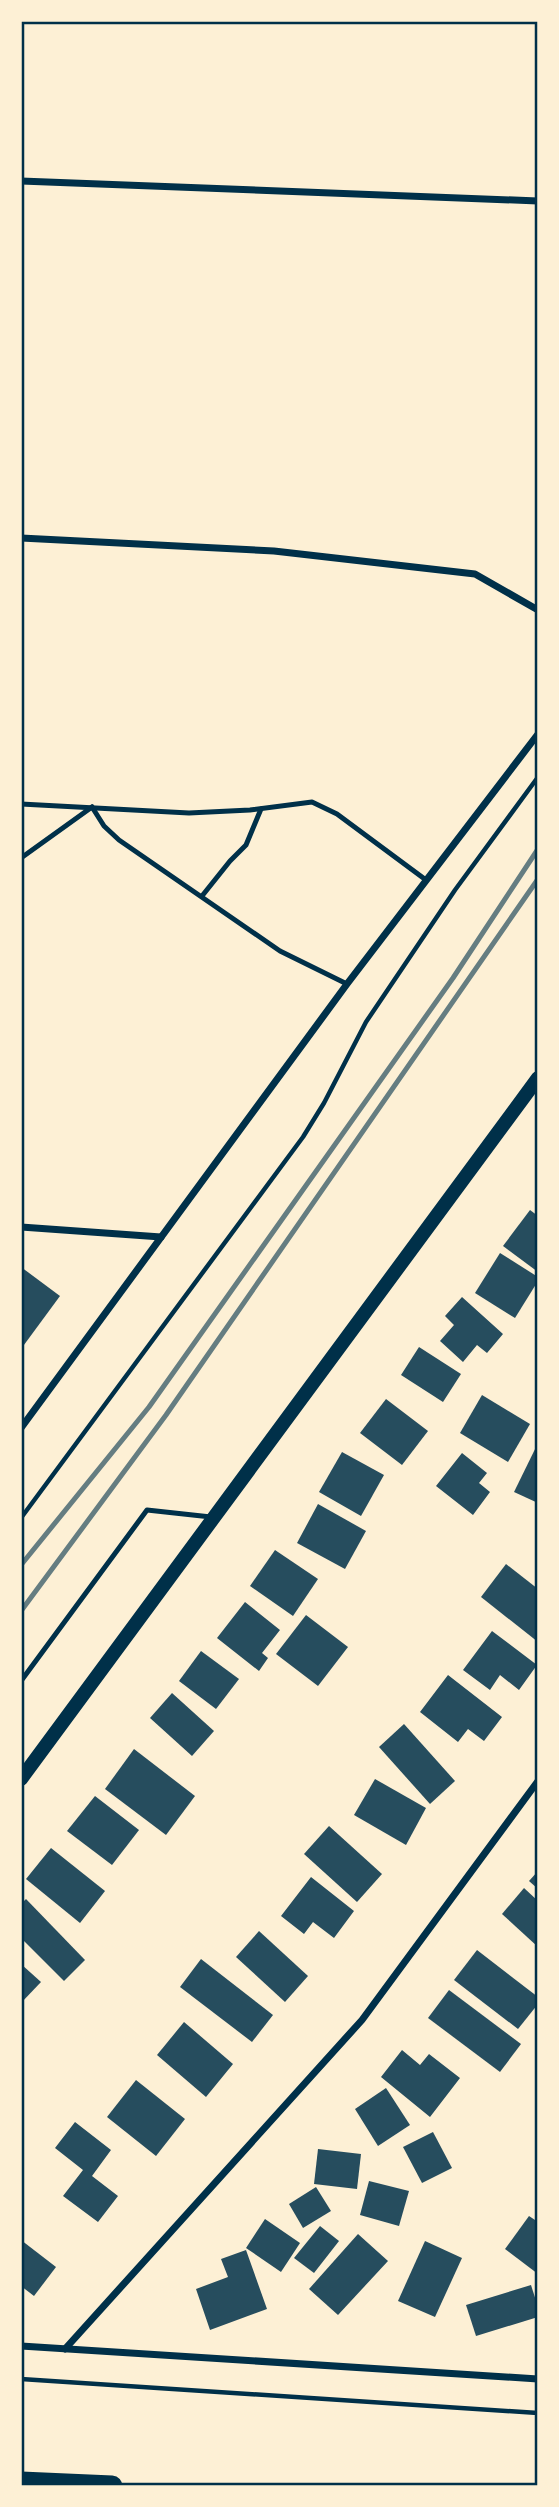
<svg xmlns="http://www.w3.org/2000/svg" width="559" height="2507" viewBox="0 0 559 2507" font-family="Manrope,sans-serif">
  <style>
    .building { fill: #264d5e }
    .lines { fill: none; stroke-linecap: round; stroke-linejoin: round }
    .path { stroke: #003049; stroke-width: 4.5 }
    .service { stroke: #003049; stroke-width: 5 }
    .minor { stroke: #003049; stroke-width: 7 }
    .secondary { stroke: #003049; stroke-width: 14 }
    .motorway { stroke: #003049; stroke-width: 21 }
    .rail { stroke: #657d81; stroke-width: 5 }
    .neatline { fill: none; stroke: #003049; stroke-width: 2.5 }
  </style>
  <rect width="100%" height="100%" fill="#fdf0d5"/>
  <g class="building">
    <polygon points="530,1210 538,1216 538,1272 503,1246"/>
    <polygon points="500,1253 538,1277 538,1281 515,1318 475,1293"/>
    <polygon points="21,1267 60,1296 21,1349"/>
    <polygon points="462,1297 503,1334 487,1353 477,1345 463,1362 440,1341 454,1325 445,1316"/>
    <polygon points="419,1347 461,1374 443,1402 401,1375"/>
    <polygon points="482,1395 530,1424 508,1462 460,1433"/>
    <polygon points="386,1399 428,1431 402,1465 360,1433"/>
    <polygon points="538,1443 538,1503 514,1492"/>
    <polygon points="342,1452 384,1475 361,1516 319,1492"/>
    <polygon points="462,1453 487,1473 479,1483 490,1492 473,1515 436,1486"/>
    <polygon points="318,1504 366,1531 345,1569 297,1543"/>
    <polygon points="275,1550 318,1579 293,1616 250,1586"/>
    <polygon points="506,1564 538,1589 538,1642 481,1597"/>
    <polygon points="245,1602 280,1630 262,1653 268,1658 259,1671 217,1638"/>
    <polygon points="306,1615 348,1647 318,1686 276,1654"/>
    <polygon points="492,1631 537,1665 519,1690 500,1675 490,1690 463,1670"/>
    <polygon points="201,1651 239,1679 216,1709 179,1681"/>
    <polygon points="448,1675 502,1717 484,1741 468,1729 458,1742 420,1712"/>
    <polygon points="172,1693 214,1731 192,1756 150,1718"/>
    <polygon points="404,1724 455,1781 430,1804 379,1747"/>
    <polygon points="134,1749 195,1796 166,1835 105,1789"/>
    <polygon points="375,1779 426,1808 406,1845 354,1815"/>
    <polygon points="95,1796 139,1830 112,1865 67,1831"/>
    <polygon points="329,1826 382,1874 357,1902 304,1854"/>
    <polygon points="51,1848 105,1891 80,1923 26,1879"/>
    <polygon points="538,1871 538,1889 529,1881"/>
    <polygon points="311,1877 354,1911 334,1938 313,1922 304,1934 281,1916"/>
    <polygon points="524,1888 538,1901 538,1947 502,1914"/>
    <polygon points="26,1899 85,1960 64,1981 21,1938 21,1904"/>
    <polygon points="259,1931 308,1976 285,2002 236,1957"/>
    <polygon points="477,1950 538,1997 538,2004 518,2029 454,1980"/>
    <polygon points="201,1959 273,2015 252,2042 180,1987"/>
    <polygon points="21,1964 41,1982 21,2003"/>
    <polygon points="449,1990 521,2044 500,2072 428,2018"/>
    <polygon points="184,2022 233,2064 206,2097 157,2055"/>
    <polygon points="402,2050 420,2065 429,2054 460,2078 430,2117 381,2077"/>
    <polygon points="136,2080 185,2119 156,2156 107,2117"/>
    <polygon points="386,2088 410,2125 378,2146 355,2109"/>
    <polygon points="75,2122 111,2150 92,2176 118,2196 98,2222 63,2196 83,2170 55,2148"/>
    <polygon points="433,2132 452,2168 422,2183 403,2147"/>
    <polygon points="318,2149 361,2154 357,2189 314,2184"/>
    <polygon points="369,2181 409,2191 399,2226 360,2215"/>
    <polygon points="316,2187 331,2211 303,2228 289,2204"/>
    <polygon points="529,2216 538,2222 538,2274 505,2249"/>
    <polygon points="265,2219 300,2243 281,2272 246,2248"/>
    <polygon points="320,2226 339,2241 314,2273 294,2258"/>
    <polygon points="358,2234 388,2261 338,2315 309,2289"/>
    <polygon points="21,2240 56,2267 34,2296 21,2286"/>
    <polygon points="425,2241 462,2258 435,2317 398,2301"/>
    <polygon points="246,2250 267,2309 210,2330 196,2289 228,2277 221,2259"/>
    <polygon points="531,2285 538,2307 538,2317 476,2336 466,2305"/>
  </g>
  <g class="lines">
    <g class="path">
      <polyline points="21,1518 303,1137 324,1103 366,1022 455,890 538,777"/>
      <polyline points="21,2379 538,2413"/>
    </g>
    <g class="service">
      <polyline points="21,804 189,813 250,810 312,802 337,814 426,880"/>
      <polyline points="92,807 104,826 119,840 280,951 347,984"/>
      <polyline points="21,858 92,807"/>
      <polyline points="202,896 230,861 246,845 261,809"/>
      <polyline points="21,1681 147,1510 211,1517"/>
    </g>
    <g class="minor">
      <polyline points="21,181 538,201"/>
      <polyline points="21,538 274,551 475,574 538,610"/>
      <polyline points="21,1227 161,1237"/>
      <polyline points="21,1428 347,984 538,734"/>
      <polyline points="21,2346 538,2379"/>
      <polyline points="65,2349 362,2020 538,1781"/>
    </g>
    <polyline class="secondary" points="21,1779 538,1078"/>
    <polyline class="motorway" points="21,2482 112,2486"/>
    <g class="rail">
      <polyline points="21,1565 149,1407 453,978 538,849"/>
      <polyline points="21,1611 166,1415 538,879"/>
    </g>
  </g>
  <rect width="559" height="2507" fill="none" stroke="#fdf0d5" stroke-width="46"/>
  <rect x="23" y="23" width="513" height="2461" class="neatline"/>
</svg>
